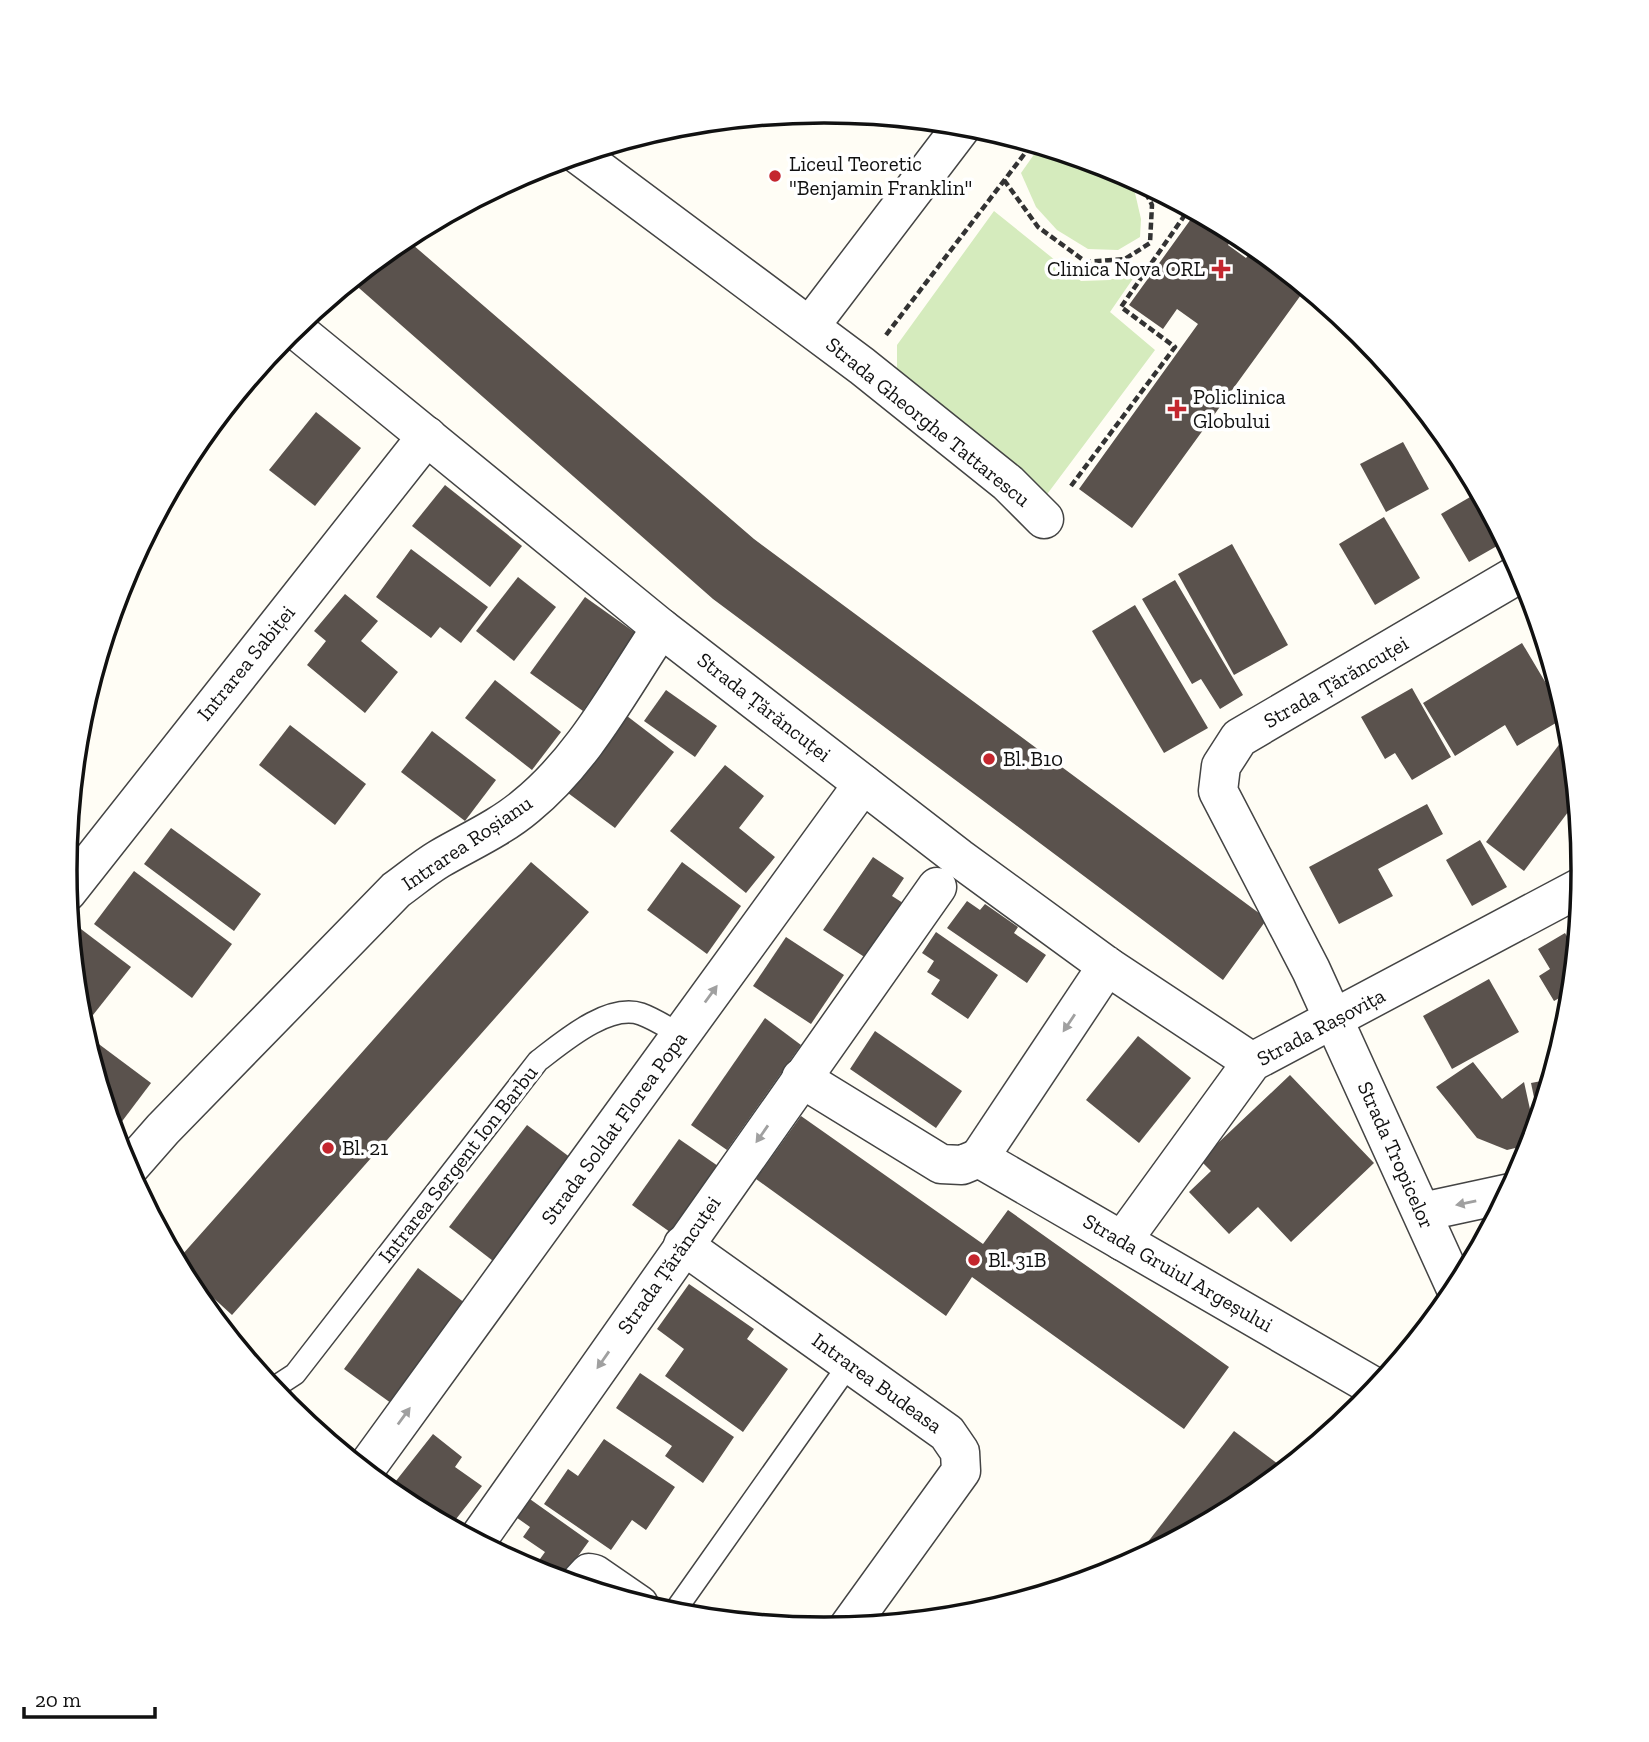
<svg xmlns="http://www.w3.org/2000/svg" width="1649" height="1742" viewBox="0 0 1649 1742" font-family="'Zilla Slab',serif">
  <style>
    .green { fill: #d5ebbd }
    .building { fill: #5a524d }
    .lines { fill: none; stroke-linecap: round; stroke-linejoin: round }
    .service-casing { stroke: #444; stroke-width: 24 }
    .minor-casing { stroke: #444; stroke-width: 41 }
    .path { stroke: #333; stroke-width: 4.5; stroke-dasharray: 7 3.5; stroke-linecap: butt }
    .service { stroke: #fff; stroke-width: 21 }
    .minor { stroke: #fff; stroke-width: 38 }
    .oneway { fill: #a0a0a0 }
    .poi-dot { fill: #c4262e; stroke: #fff; stroke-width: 2.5 }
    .labels { text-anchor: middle; stroke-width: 7; stroke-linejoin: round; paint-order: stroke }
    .poi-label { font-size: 21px; fill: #111; stroke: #fff; text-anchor: start }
    .street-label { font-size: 21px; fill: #111; stroke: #fff }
    .rim { fill: none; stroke: #111; stroke-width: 3.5 }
  </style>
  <rect width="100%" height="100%" fill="#fffdf5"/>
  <g class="green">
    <polygon points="1040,146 1115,169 1135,193 1141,219 1140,237 1118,250 1088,249 1057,230 1036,207 1021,173"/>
    <polygon points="994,211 1081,281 1110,280 1141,267 1110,312 1155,350 1045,497 897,378 897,345"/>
  </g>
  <g class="building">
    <polygon points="1196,212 1236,233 1228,245 1246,258 1255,246 1306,288 1132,528 1079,489 1198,324 1177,309 1163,329 1129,305"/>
    <polygon points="405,238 754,539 1267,919 1223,980 713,599 351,281"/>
    <polygon points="316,412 361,448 315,506 269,470"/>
    <polygon points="1403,442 1429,489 1386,512 1360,464"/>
    <polygon points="445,485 522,546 490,587 412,526"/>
    <polygon points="1477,493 1504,542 1469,562 1441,514"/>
    <polygon points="1384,517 1420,578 1375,605 1339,544"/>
    <polygon points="1232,544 1288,645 1234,675 1178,574"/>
    <polygon points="411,549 488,607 461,643 440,627 431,638 376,597"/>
    <polygon points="518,577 556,607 514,661 476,631"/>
    <polygon points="1175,580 1243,695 1220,709 1201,679 1192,684 1142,599"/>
    <polygon points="345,594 378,621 361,641 398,672 365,713 307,665 326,641 314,631"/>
    <polygon points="585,597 637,634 583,711 530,673"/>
    <polygon points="1135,605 1208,728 1164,753 1092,631"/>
    <polygon points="1522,643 1566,717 1517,746 1505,725 1455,756 1423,703"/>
    <polygon points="1551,661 1564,704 1563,704 1542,667"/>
    <polygon points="495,680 561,732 532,770 465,718"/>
    <polygon points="1412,688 1451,757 1412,780 1395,753 1385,759 1361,717"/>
    <polygon points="666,690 717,726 695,757 644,721"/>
    <polygon points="627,716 674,752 615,828 568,793"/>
    <polygon points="290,725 366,784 335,825 259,765"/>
    <polygon points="1570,730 1577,800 1524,871 1486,842"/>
    <polygon points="432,731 496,780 465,821 401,772"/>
    <polygon points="725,765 764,796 739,828 775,857 746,893 670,831"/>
    <polygon points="1427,804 1443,834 1378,869 1393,896 1339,924 1309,867"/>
    <polygon points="171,828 261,894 234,931 144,864"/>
    <polygon points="1480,840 1507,887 1472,906 1446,860"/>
    <polygon points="873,857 904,878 892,896 903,903 866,958 823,930"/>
    <polygon points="531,862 589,912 232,1315 197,1283 191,1290 164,1239 182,1255"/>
    <polygon points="682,862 741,906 707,954 647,910"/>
    <polygon points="134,871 232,944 192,998 94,924"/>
    <polygon points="967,901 980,910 985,904 1018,927 1014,933 1046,955 1027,983 947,928"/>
    <polygon points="73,923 131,967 93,1015 78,1003 70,927"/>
    <polygon points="936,932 998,975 968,1019 931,994 940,980 927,972 934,961 922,953"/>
    <polygon points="1565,933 1576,952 1572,991 1554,1001 1539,976 1550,969 1538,949"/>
    <polygon points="786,937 844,975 811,1024 753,986"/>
    <polygon points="1489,979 1519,1032 1452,1069 1423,1016"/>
    <polygon points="765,1018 801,1045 727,1150 691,1125"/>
    <polygon points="875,1031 962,1091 936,1128 850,1069"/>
    <polygon points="84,1033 151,1083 114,1132"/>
    <polygon points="1138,1036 1191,1078 1139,1143 1086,1100"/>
    <polygon points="1473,1062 1502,1099 1524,1082 1535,1132 1532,1144 1507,1150 1477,1138 1436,1087"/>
    <polygon points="1290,1075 1374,1163 1291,1242 1258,1207 1229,1234 1189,1192 1211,1171 1200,1160"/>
    <polygon points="1552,1079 1539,1121 1531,1083"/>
    <polygon points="801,1116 983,1244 1008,1210 1229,1367 1184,1429 972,1277 946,1316 756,1179"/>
    <polygon points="527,1125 575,1161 497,1264 449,1227"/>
    <polygon points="679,1139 718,1166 670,1232 632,1205"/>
    <polygon points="418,1268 469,1306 395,1406 344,1369"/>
    <polygon points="689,1284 754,1329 747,1339 788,1369 743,1432 665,1376 684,1349 657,1329"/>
    <polygon points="640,1373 734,1437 703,1483 665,1456 672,1446 616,1408"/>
    <polygon points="1234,1431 1286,1470 1246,1503 1130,1565"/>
    <polygon points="433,1434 462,1457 455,1467 482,1486 449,1528 402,1502 388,1491"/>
    <polygon points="604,1439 675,1487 646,1530 632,1520 611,1550 544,1504 568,1469 578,1476"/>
    <polygon points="527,1497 589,1541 560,1581 552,1579 535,1566 545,1552 523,1537 530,1527 513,1515"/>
  </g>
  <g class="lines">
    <g class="service-casing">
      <g id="service">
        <path d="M 272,1389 L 295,1374 L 538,1061 C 563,1042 608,1003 641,1014 C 655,1019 668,1028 681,1035"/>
        <polyline points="672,1615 850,1363"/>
      </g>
    </g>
    <g class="minor-casing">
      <g id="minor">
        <polyline points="579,155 862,366 1008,483 1044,519"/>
        <polyline points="810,326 963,125"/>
        <polyline points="294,328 661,628 959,858 1107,966 1252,1062"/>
        <polyline points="67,892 427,436"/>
        <polyline points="801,1078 941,1164 962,1165 979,1158 1378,1389"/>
        <polyline points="979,1158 1107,966"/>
        <path d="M 127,1170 L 163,1129 L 396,890 C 410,880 424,868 439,859 C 468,842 500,828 526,806 C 584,759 620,689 661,628"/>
        <polyline points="1422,1212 1510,1193"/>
        <polyline points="1122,1241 1252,1062 1583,886"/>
        <polyline points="683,1245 947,1433 960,1452 961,1471 847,1629"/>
        <polyline points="1457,1291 1311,970 1218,791 1221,766 1239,738 1522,572"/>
        <polyline points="364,1471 863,784"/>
        <polyline points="476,1542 937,887"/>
        <polyline points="577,1586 589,1573 594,1574 639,1605"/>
      </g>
    </g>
    <g class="path">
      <polyline points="1004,180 1038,227 1086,262 1125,259 1150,243 1152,205 1141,183"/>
      <polyline points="886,335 1032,144"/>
      <polyline points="243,388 249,393"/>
      <polyline points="1071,486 1175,347 1121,307 1189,209"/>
    </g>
    <use href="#service" class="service"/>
    <use href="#minor" class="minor"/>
  </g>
  <defs><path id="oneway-solid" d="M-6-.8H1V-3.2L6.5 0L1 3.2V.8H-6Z" transform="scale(1.75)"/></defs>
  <g class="oneway">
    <use href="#oneway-solid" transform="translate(711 994) rotate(-54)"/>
    <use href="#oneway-solid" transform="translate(1069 1023) rotate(124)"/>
    <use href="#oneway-solid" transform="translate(762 1134) rotate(125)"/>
    <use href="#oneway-solid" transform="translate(1466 1203) rotate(168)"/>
    <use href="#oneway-solid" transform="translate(603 1360) rotate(125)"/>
    <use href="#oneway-solid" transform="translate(404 1416) rotate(-54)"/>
  </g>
  <g class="poi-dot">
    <circle cx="775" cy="176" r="7"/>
    <path d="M1217.5 258.5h7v7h7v7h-7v7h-7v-7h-7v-7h7z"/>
    <path d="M1173.5 398.5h7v7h7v7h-7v7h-7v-7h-7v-7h7z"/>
    <circle cx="989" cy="759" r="7"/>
    <circle cx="328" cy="1148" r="7"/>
    <circle cx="974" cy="1260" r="7"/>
  </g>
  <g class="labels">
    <g class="poi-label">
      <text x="789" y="171">Liceul Teoretic<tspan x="789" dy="24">"Benjamin Franklin"</tspan></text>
      <text x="1205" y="276" text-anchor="end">Clinica Nova ORL</text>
      <text x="1193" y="404">Policlinica<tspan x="1193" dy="24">Globului</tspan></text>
      <text x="1003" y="766">Bl. B10</text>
      <text x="342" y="1155">Bl. 21</text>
      <text x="988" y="1267">Bl. 31B</text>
    </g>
    <g class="street-label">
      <text transform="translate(928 422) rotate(39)" y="7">Strada Gheorghe Tattarescu</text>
      <text transform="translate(246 663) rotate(-51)" y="7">Intrarea Sabiței</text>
      <text transform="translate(1336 682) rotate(-30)" y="7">Strada Țărăncuței</text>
      <text transform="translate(764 707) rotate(38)" y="7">Strada Țărăncuței</text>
      <text transform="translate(467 843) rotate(-34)" y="7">Intrarea Roșianu</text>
      <text transform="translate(1321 1027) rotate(-28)" y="7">Strada Rașovița</text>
      <text transform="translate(614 1128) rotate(-54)" y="7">Strada Soldat Florea Popa</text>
      <text transform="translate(1396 1155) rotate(66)" y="7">Strada Tropicelor</text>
      <text transform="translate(458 1164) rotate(-52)" y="7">Intrarea Sergent Ion Barbu</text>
      <text transform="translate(669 1265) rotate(-55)" y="7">Strada Țărăncuței</text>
      <text transform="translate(1178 1273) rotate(30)" y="7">Strada Gruiul Argeșului</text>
      <text transform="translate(877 1383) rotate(36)" y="7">Intrarea Budeasa</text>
    </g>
  </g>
  <path d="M0 0H1649V1742H0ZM77 870a747 747 0 1 1 1494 0a747 747 0 1 1-1494 0Z" fill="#fff" fill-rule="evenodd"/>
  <path class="rim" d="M77 870a747 747 0 1 1 1494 0a747 747 0 1 1-1494 0Z"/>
  <path d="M24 1707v10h131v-10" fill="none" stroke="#111111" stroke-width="3.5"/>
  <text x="35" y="1707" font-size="21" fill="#111111" stroke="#ffffff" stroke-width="5" paint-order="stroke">20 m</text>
</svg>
